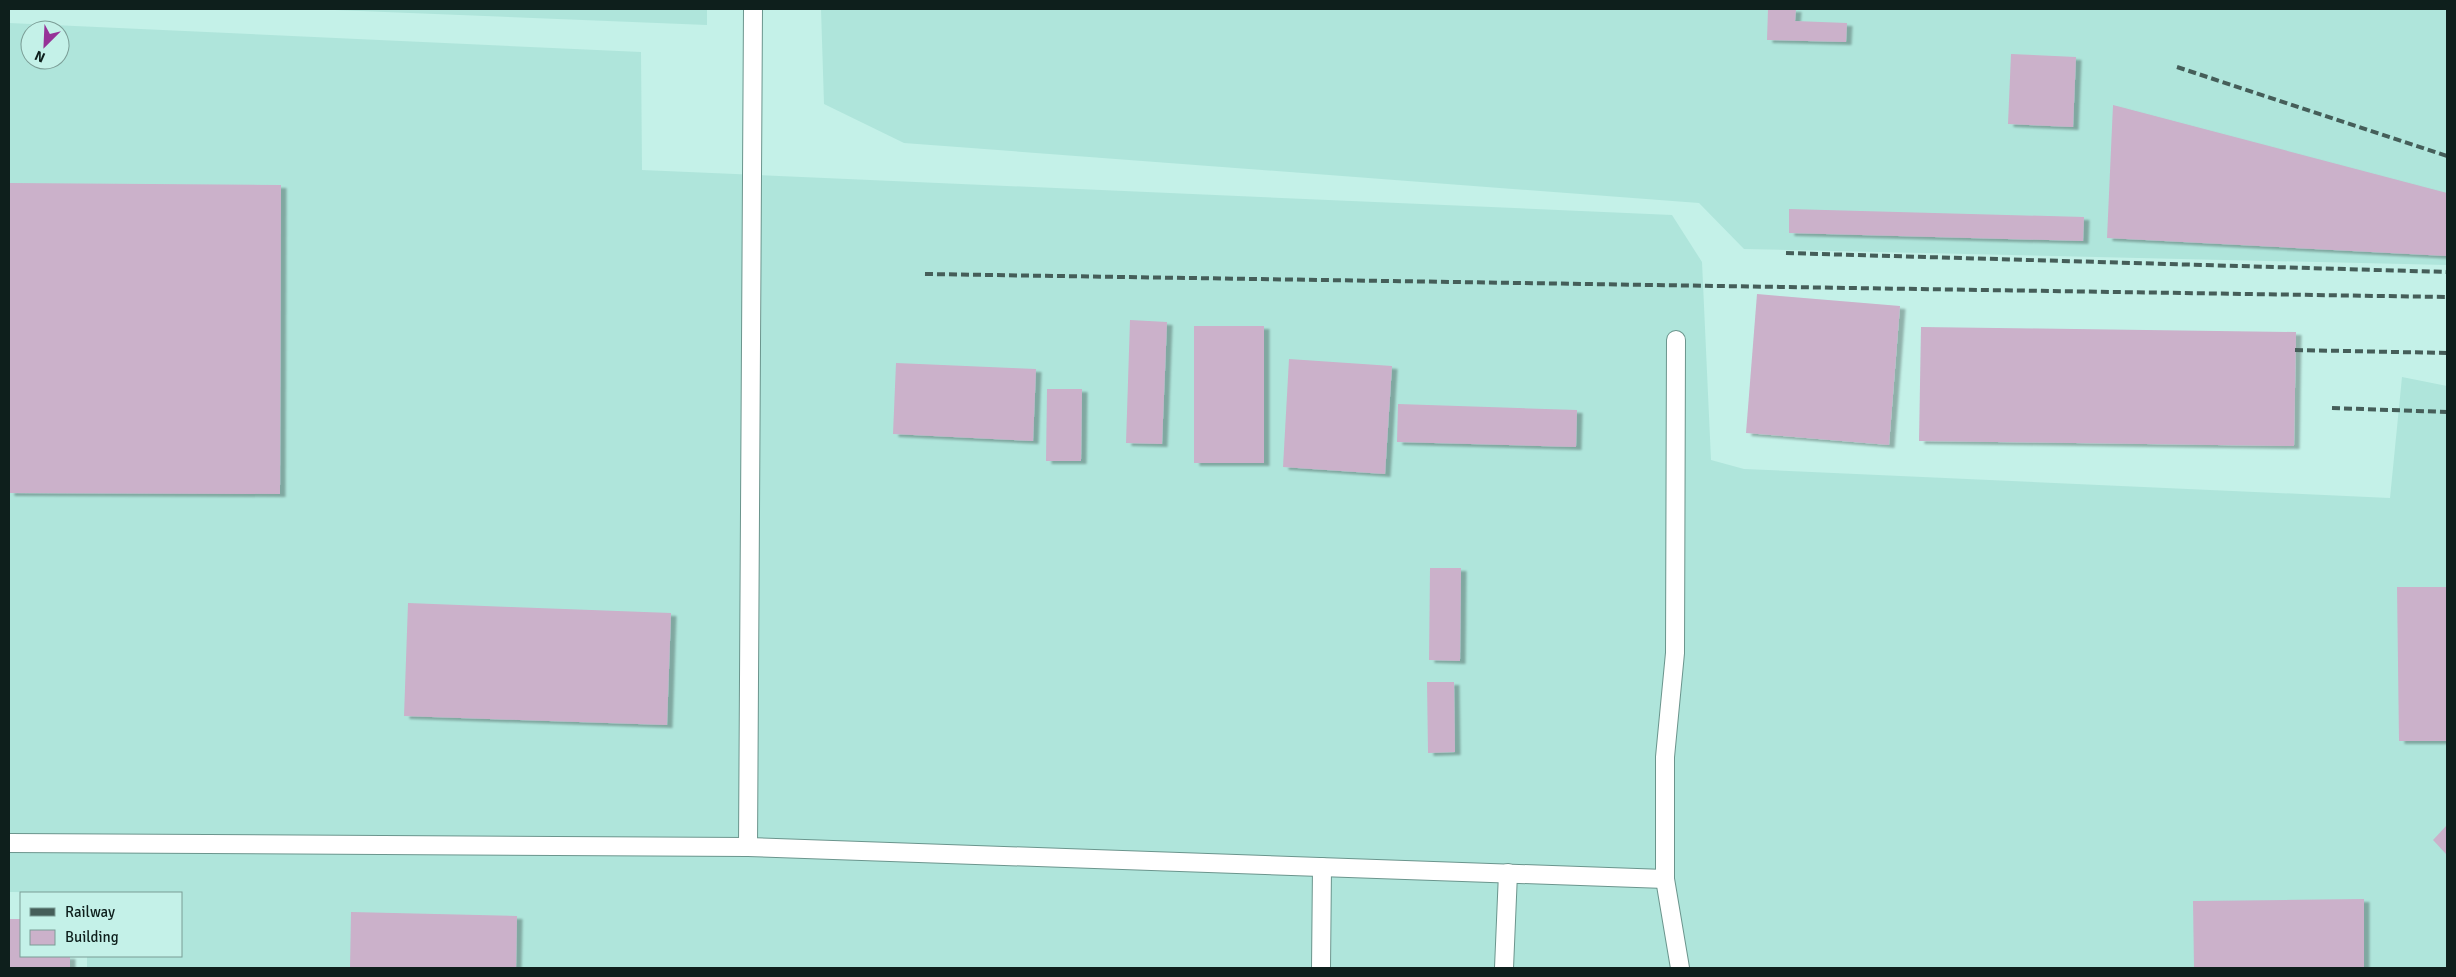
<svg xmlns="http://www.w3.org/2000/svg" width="2456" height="977" viewBox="0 0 2456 977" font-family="Signika,sans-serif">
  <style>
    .built { fill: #afe5db; fill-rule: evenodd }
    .building { fill: #cbb1ca; filter: url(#shadow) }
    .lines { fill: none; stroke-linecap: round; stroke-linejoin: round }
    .service-casing { stroke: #6b958d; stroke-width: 20 }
    .service { stroke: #fff; stroke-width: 18 }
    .rail { stroke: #455e59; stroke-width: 4; stroke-dasharray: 8 4; stroke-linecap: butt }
  </style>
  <defs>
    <filter id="shadow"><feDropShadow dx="5.5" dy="3" stdDeviation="1" flood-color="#0004"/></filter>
  </defs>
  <rect width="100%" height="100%" fill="#c4f1e8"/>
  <g class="built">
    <polygon points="310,9 707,9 707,25"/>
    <polygon points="821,9 2447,9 2447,265 1744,249 1699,203 904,143 824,104"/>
    <path d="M 9,23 L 641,52 L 642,170 L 1672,215 L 1702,262 L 1711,460 L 1744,469 L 2390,498 L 2402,377 L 2447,386 L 2447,968 L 87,968 L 87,956 L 181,956 L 181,893 L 9,892 ZM 30,30 L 60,30 L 60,60 L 30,60 Z"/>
  </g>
  <g class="building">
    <polygon points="1768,9 1796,9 1795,21 1847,23 1846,42 1767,40"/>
    <polygon points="2011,54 2076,57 2073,127 2008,124"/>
    <polygon points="2113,105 2447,193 2447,256 2107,238"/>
    <polygon points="9,183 281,185 280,494 9,493"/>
    <polygon points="1789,209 2084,217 2083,241 1789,233"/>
    <polygon points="1757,294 1900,306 1889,445 1746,433"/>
    <polygon points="1130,320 1167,322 1162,444 1126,443"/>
    <rect x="1194" y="326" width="70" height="137"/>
    <polygon points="1921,327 2296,332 2294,446 1919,441"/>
    <polygon points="1289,359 1392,366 1385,474 1283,467"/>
    <polygon points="896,363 1036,369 1033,441 893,434"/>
    <polygon points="1047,389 1082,389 1081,461 1046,461"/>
    <polygon points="1398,404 1577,410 1576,447 1397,442"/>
    <polygon points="1430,568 1461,568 1460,661 1429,660"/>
    <polygon points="2397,587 2447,587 2447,741 2399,741"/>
    <polygon points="408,603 671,613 667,725 404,716"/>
    <polygon points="1427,682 1454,682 1455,752 1428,753"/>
    <polygon points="2447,825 2447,855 2433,840"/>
    <polygon points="2364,899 2364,967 2194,968 2193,901"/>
    <polygon points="351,912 517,916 516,968 350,968"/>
    <polygon points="9,919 21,919 21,956 70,956 70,968 9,968"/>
  </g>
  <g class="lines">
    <g class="service-casing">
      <g id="service">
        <polyline points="1676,340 1675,653 1665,757 1665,879 1680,968"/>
        <polyline points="9,843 748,847 1665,879"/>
        <polyline points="748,847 753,9"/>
        <polyline points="1321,968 1322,867"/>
        <polyline points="1504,968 1508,873"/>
      </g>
    </g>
    <use href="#service" class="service"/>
    <g class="rail">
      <polyline points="2177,67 2447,156"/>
      <polyline points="1786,253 2447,272"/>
      <polyline points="925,274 2447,297"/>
      <polyline points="2295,350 2447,353"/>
      <polyline points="2332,408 2447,412"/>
    </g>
  </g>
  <rect width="2456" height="977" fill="none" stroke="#0e1f1c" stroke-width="20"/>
  <rect x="20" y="892" width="162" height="65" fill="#c4f1e8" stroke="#7b9d96"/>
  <rect x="30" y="908" width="25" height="8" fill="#455e59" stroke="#7b9d96"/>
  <text x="65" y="917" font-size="15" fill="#0e1f1c">Railway</text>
  <rect x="30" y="930" width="25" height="15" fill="#cbb1ca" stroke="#7b9d96"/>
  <text x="65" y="942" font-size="15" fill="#0e1f1c">Building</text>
  <g transform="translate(45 45) rotate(204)"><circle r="24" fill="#c4f1e8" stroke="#7b9d96"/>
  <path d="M0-4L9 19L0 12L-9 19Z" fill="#963297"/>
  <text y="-8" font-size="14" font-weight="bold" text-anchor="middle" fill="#0e1f1c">N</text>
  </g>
</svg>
